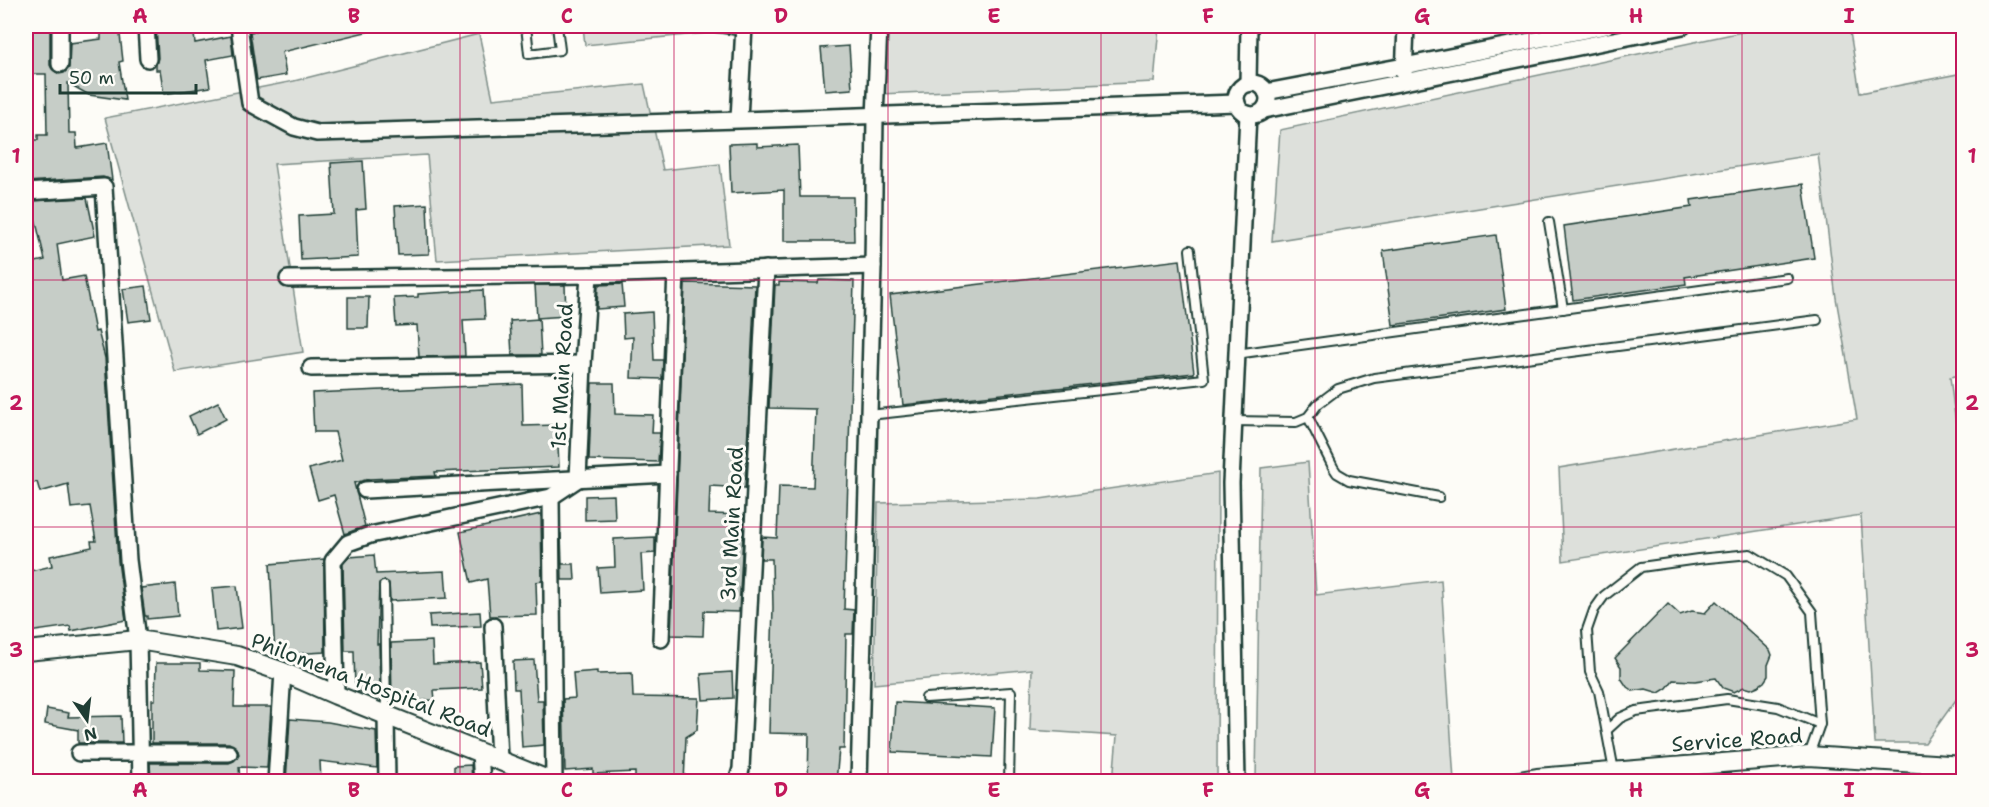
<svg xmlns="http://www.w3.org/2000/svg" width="1989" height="807" viewBox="0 0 1989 807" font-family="'Shantell Sans',sans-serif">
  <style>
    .green { fill: #dde0db; stroke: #7e8e88; stroke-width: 1.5 }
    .building { fill: #c6cdc7; stroke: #1f3d34; stroke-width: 1.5 }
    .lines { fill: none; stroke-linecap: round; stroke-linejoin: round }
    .service-casing { stroke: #1f3d34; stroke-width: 12 }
    .minor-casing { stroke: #1f3d34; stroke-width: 20 }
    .tertiary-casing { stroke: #1f3d34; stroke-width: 22 }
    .service { stroke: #fdfcf7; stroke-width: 8 }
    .minor { stroke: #fdfcf7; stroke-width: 15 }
    .tertiary { stroke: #fdfcf7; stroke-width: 18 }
    .grid { fill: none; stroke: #c2185b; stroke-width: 1.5; stroke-opacity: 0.55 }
    .labels { text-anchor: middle; stroke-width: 6; stroke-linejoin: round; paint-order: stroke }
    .street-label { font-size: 21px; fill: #1f3d34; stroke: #fdfcf7 }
    .neatline { fill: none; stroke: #c2185b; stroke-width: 2 }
    .grid-label { font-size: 20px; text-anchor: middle; font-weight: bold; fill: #c2185b }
  </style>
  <rect width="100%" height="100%" fill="#fdfcf7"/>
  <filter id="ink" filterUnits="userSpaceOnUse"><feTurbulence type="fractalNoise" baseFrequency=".0167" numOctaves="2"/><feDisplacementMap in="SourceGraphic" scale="12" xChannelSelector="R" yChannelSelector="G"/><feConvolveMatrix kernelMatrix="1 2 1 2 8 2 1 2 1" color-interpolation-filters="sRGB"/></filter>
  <g filter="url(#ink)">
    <g class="green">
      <polygon points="583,26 707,26 707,33 585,45"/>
      <polygon points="881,26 1159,26 1154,82 880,94"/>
      <polygon points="1770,26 1849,26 1860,93 1963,73 1964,374 1950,377 1964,489 1963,690 1925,743 1875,743 1861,515 1563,561 1559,468 1857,419 1836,298 1818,154 1272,241 1280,130"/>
      <polygon points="479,34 493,99 644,84 663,170 720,164 729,245 437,260 427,155 274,164 303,352 175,372 105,118 294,81"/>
      <polygon points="1308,462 1316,595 1441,580 1454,781 1256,781 1261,468"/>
      <polygon points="1218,473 1217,781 1113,781 1117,736 1030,730 1032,669 874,684 878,503 1040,499"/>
    </g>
    <g class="building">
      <polygon points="29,26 50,26 50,65 52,69 59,74 64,73 69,68 70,43 101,39 101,26 119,26 123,61 119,62 125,100 89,95 68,83 69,133 76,133 77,148 107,143 112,180 103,177 26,182 26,140 38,140 38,135 47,135 46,74 26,74"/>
      <polygon points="156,26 193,26 195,43 231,36 233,55 206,60 210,87 164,94 160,70 156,70 156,65 158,58"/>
      <polygon points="283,26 369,26 370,31 282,52 286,75 257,80 250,32"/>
      <polygon points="849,46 852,89 825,91 821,48"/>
      <polygon points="757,143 757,147 798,145 800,197 853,197 854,241 784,241 784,190 731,193 729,144"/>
      <polygon points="363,161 366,209 356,210 358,257 301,260 299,216 334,214 331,163"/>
      <polygon points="1803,184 1814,258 1685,277 1686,284 1573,300 1564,226 1692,207 1691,200"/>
      <polygon points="87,198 95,236 57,244 62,280 84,276 95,332 98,331 105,358 118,561 126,620 71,631 70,626 29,632 26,611 26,572 52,566 50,556 92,547 91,541 96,541 90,506 71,508 68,484 40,492 37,482 26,485 26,264 45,260 31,201"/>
      <polygon points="427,204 429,254 398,255 395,206"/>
      <polygon points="1496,235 1506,309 1393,325 1383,251"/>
      <polygon points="1180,260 1194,373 903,405 890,295"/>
      <polygon points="819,280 854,281 844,609 854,610 853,634 846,634 844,749 839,749 836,782 808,782 809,734 769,733 773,608 772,559 761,559 762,537 777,538 779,486 813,487 816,409 769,408 775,285 779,285 779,282 818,283"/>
      <polygon points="685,283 755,285 745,488 710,486 709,514 744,515 739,612 704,611 703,636 671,635"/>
      <polygon points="622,284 624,307 597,309 598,285"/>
      <polygon points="535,285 565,285 566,316 537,318"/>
      <polygon points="146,286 151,319 128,322 123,289"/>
      <polygon points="483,290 485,319 463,320 465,356 419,357 417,325 396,326 394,298 418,297 418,294"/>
      <polygon points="348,297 369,297 368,328 348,328"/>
      <polygon points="652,312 654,360 663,360 662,379 631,378 633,337 624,338 623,314"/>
      <polygon points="539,319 541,355 512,355 510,321"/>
      <polygon points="592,383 614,383 615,414 653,415 652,433 660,433 658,462 589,460"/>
      <polygon points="522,384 523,426 557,425 559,467 435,472 436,476 369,479 354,483 365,526 345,534 334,495 318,500 309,469 342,460 335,432 314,432 312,393"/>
      <polygon points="218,402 226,419 197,434 189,416"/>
      <polygon points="614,495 615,519 585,520 585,496"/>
      <polygon points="541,514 542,581 536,582 537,615 490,616 487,579 471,583 460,532"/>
      <polygon points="561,533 562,564 574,564 575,580 562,580"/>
      <polygon points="655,537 655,553 641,554 643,590 600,593 598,568 615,567 614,539"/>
      <polygon points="374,555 376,574 445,571 447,598 390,601 389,583 384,580 379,583 377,644 379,644 380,691 359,692 355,690 354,651 345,651 343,564 349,557"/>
      <polygon points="324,559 325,652 275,655 270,564"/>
      <polygon points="175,584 178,616 147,619 147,616 145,616 141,588"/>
      <polygon points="237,586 242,628 216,631 212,588"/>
      <polygon points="1716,601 1770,650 1772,655 1768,665 1768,676 1764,682 1758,686 1751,689 1744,687 1734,692 1723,688 1716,678 1695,681 1673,680 1667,688 1659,693 1646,689 1633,691 1627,687 1621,678 1621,667 1615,658 1668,604 1680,615 1692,611 1705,613"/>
      <polygon points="480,612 481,626 430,628 429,615"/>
      <polygon points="432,641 433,664 480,662 482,688 434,690 435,700 392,702 391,643"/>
      <polygon points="534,660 537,700 543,700 544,745 522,747 519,689 514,689 513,661"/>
      <polygon points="156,663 200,663 200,670 235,671 234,707 271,707 267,768 239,767 240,782 151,782 150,763 229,763 234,761 239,754 237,748 229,743 152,743 152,700 155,700"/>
      <polygon points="597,671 597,674 632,673 633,697 699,698 697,730 686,737 684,782 635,782 635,772 593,774 593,769 565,771 563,699 575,698 573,673"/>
      <polygon points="732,672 733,698 703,700 701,674"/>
      <polygon points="895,702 995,708 992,757 892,752"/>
      <polygon points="47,709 69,713 68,717 121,716 122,743 78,743 78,730 45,724"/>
      <polygon points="290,719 328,722 376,731 377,768 320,761 321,782 286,782"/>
      <polygon points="471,765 472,782 454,782 454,766"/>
    </g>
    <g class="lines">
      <g class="service-casing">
        <g id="service">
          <polyline points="526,26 529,54 560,50 557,26"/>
          <polyline points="715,26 715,27 743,31"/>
          <polyline points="1549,222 1563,309"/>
          <polyline points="1236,354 1787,278"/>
          <polyline points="869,415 1204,379 1190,250"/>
          <polyline points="1308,417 1333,467 1337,473 1349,480 1439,497"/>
          <polyline points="1233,421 1296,422 1308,417 1318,404 1338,389 1374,378 1817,320"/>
          <polyline points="384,586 386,714"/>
          <polyline points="926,698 1011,692 1009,782"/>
          <polyline points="1608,729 1620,718 1636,711 1727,699 1778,707 1820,724 1809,755"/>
          <polyline points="1614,771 1599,691 1590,672 1587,630 1594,610 1604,596 1641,567 1698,559 1750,554 1786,576 1812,612 1820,724"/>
        </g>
      </g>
      <g class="minor-casing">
        <g id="minor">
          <polyline points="60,26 60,64"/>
          <polyline points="146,26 148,59"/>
          <path d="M 239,26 L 250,103 L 294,127 L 317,133 C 624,123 930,115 1237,103"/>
          <polyline points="1404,76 1406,26"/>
          <circle cx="1252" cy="99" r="16"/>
          <polyline points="1248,84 1249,26"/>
          <polyline points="1266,92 1404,66 1606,26"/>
          <polyline points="1264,110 1683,26"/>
          <polyline points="739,119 744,26"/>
          <polyline points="26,192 104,187 128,560 138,640 141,782"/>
          <polyline points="288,279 589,275 873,266"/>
          <polyline points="311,368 583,364"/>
          <polyline points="578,479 583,364 589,275"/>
          <polyline points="365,490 668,474"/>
          <polyline points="551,497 554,782"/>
          <polyline points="493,626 499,760"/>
          <polyline points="661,639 676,272"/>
          <polyline points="336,695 333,561 348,543 370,535 551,497 578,479"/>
          <polyline points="386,715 387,782"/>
          <polyline points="79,753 229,753"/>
          <polyline points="480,753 482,782"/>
          <polyline points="276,782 283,672"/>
          <polyline points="737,782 741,769 766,269"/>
          <polyline points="859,782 873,266 875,117 879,26"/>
          <polyline points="1237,782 1231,483 1248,114"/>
        </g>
      </g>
      <g class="tertiary-casing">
        <g id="tertiary">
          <polyline points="26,651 138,640 237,656 283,672 336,695 553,782"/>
          <polyline points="1514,782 1537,778 1809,756 1964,766"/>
        </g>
      </g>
      <use href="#service" class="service"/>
      <use href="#minor" class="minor"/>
      <use href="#tertiary" class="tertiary"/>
    </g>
  </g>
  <path class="grid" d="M 247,26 L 247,782M 460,26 L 460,782M 674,26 L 674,782M 888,26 L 888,782M 1101,26 L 1101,782M 1315,26 L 1315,782M 1529,26 L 1529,782M 1742,26 L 1742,782M 26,280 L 1964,280M 26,527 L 1964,527"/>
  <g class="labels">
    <g class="street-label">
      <text transform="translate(562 376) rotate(-87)" y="7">1st Main Road</text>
      <text transform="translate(732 524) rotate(-87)" y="7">3rd Main Road</text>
      <text transform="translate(371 685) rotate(21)" y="7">Philomena Hospital Road</text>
      <text transform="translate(1737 740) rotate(-4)" y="7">Service Road</text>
    </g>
  </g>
  <rect width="1989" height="807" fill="none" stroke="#fdfcf7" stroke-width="66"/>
  <g transform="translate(87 720) rotate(166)" stroke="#fdfcf7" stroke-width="4.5" paint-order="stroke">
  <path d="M0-4.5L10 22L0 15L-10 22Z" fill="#1f3d34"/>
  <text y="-9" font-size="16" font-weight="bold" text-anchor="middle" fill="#1f3d34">N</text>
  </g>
  <path d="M60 84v9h136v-9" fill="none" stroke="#1f3d34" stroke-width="3"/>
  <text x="69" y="84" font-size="18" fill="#1f3d34" stroke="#fdfcf7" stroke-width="4.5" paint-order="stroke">50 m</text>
  <rect x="33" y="33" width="1923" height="741" class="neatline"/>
  <g class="grid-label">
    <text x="140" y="23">A</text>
    <text x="354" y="23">B</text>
    <text x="567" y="23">C</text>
    <text x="781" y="23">D</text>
    <text x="994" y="23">E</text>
    <text x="1208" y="23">F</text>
    <text x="1422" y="23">G</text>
    <text x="1636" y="23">H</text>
    <text x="1849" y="23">I</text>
    <text x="16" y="163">1</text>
    <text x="1972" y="163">1</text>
    <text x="16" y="410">2</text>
    <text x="1972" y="410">2</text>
    <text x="16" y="657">3</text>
    <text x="1972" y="657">3</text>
    <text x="140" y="797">A</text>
    <text x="354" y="797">B</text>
    <text x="567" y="797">C</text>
    <text x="781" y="797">D</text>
    <text x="994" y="797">E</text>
    <text x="1208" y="797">F</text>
    <text x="1422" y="797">G</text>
    <text x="1636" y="797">H</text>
    <text x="1849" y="797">I</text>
  </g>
</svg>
